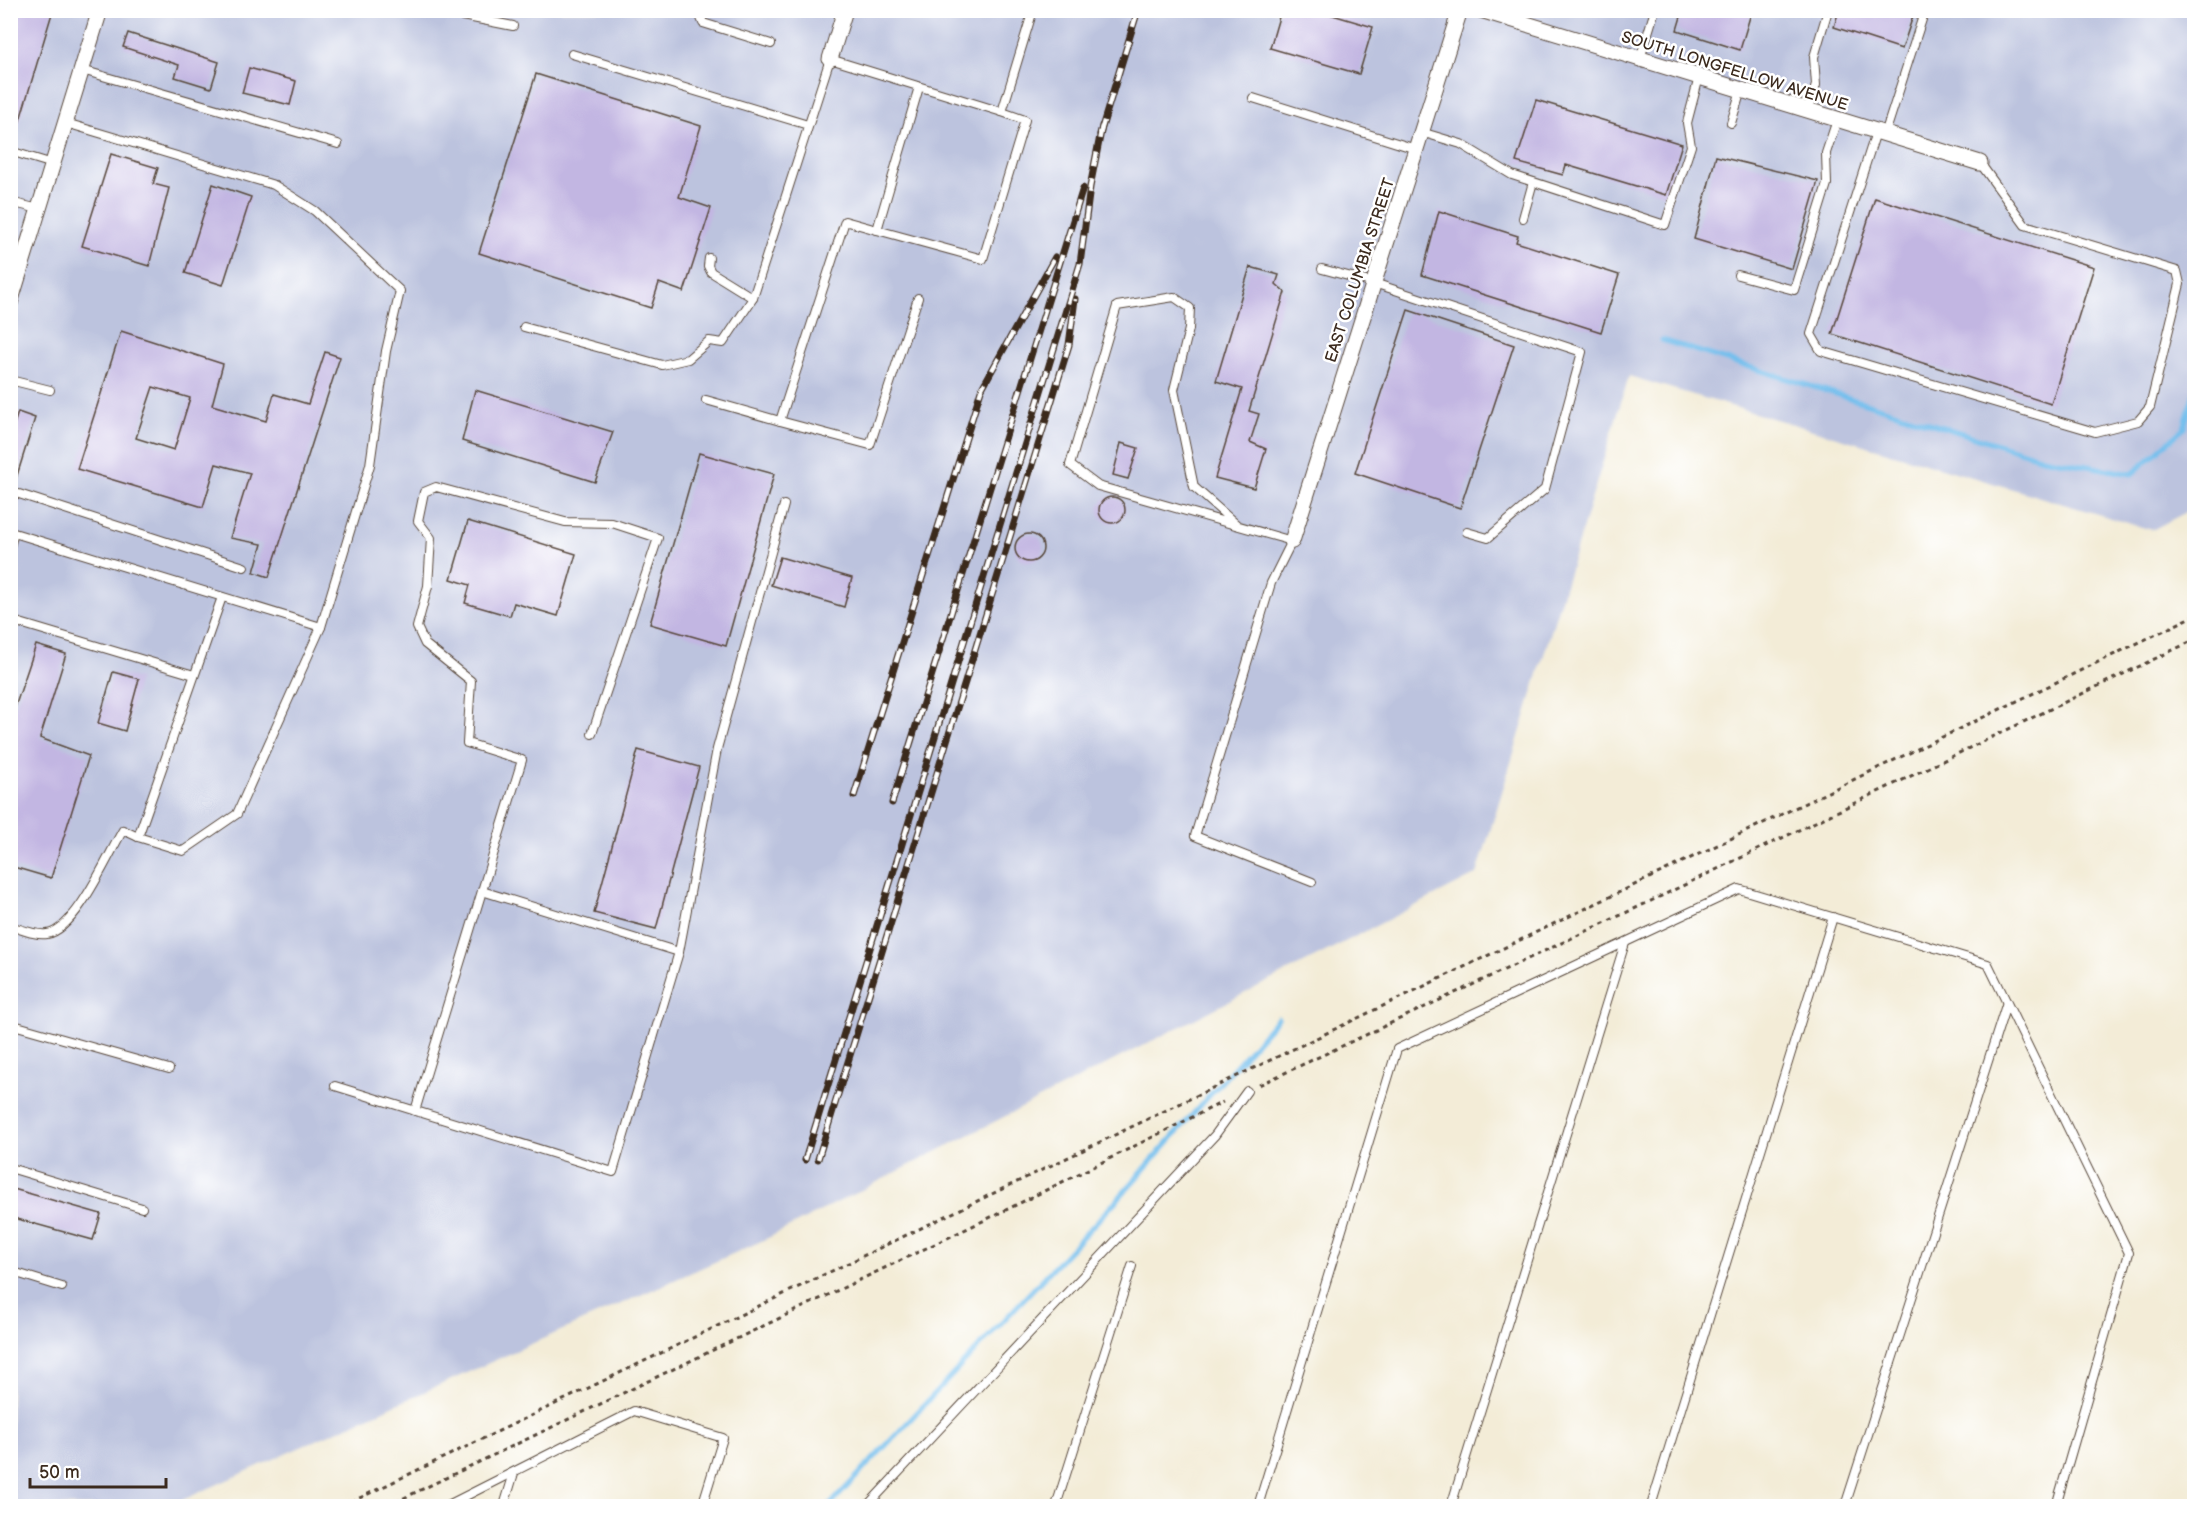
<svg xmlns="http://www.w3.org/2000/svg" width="2205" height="1517" viewBox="0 0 2205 1517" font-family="'Balsamiq Sans',sans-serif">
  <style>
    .industrial { fill: #bcc3de }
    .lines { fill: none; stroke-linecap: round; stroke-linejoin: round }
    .stream { stroke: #74bfed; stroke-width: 5 }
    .building { fill: #c2b6e2; fill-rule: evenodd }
    .lane-casing { stroke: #57473a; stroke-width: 10 }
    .street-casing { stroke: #57473a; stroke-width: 17 }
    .path { stroke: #57473a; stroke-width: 3; stroke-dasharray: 4.5 4.5; stroke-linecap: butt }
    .lane { stroke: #fff; stroke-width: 8 }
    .street { stroke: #fff; stroke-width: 15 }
    .rail-casing { stroke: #3b2a1e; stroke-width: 7 }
    .rail { stroke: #fff; stroke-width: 4.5; stroke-dasharray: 14; stroke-linecap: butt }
    .labels { text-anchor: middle; stroke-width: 5; stroke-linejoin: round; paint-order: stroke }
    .street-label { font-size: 16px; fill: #3b2a1e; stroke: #fff }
  </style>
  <rect width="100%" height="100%" fill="#fff"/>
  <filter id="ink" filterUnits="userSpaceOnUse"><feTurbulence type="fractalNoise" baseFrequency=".0167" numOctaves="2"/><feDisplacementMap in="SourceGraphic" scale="12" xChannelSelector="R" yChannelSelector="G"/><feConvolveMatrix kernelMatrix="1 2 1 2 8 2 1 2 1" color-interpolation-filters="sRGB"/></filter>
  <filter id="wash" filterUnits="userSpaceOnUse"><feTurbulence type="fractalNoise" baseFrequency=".008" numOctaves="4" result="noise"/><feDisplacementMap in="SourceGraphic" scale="24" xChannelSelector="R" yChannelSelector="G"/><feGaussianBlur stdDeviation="1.35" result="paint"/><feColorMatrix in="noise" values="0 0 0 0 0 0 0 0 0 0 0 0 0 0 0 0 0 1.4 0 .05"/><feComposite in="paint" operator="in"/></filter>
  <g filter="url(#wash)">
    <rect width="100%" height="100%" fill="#f3ecd7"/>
    <polygon class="industrial" points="10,11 2194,11 2194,508 2152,530 1629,376 1477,874 766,1239 169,1506 11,1506"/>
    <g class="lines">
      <g class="stream">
        <polyline points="1662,340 2042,458 2132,474 2184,428 2194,392"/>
        <polyline points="829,1506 1117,1200 1278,1018"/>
      </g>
    </g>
    <g id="blocks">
      <g class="building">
        <polygon points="10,10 53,10 14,140 10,140"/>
        <polygon points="1281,10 1316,10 1373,27 1359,74 1270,48"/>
        <polygon points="1683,10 1752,10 1740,50 1677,30"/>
        <polygon points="1839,10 1915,10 1902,49 1834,27"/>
        <polygon points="128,33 219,62 211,88 175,77 179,65 123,47"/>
        <polygon points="249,68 296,81 290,105 242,93"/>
        <polygon points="536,74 701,126 679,197 711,208 684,292 659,283 651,308 479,253"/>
        <polygon points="1536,100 1682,144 1666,195 1566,165 1563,175 1516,162"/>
        <polygon points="111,154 158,168 153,184 169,188 149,266 82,246"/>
        <polygon points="1716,156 1818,181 1792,269 1694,239"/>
        <polygon points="213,184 251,197 223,285 185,273"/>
        <polygon points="1875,198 2094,267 2051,404 1832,334"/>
        <polygon points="1439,211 1518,236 1516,242 1619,275 1601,332 1422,275"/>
        <polygon points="1250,267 1279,275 1276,284 1285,292 1249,411 1259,414 1250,442 1266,449 1254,488 1215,478 1242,389 1216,381"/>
        <polygon points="1408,310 1514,345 1460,508 1355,473"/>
        <path d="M 121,331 L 223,364 L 212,405 L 266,421 L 274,394 L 308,404 L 325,352 L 340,357 L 269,577 L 254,572 L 262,544 L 230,538 L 250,473 L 216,464 L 203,507 L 77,469 ZM 153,387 L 190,398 L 174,450 L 136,438 Z"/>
        <polygon points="475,390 613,432 595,482 462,441"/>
        <polygon points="18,412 35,418 14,485 10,484 10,437"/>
        <polygon points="1121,443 1138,448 1128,479 1113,475"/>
        <polygon points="699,453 774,474 726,646 650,624"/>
        <circle cx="1112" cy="510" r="13"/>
        <polygon points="468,521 576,554 558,616 514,603 510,616 465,603 470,585 451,579"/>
        <circle cx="1029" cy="548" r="14"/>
        <polygon points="780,557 852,578 844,607 771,585"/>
        <polygon points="36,645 66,654 40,738 89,756 51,878 10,866 10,722"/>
        <polygon points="113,672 139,679 125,731 98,723"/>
        <polygon points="638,750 699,767 656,929 594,913"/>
        <polygon points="10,1188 101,1214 93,1240 10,1217"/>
      </g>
    </g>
  </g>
  <g filter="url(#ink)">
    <use href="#blocks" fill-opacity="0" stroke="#57473a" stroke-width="1.5"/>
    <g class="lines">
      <g class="lane-casing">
        <g id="lane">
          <polyline points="432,10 513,26"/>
          <polyline points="698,10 703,23 771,44"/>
          <polyline points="572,54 808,125"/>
          <polyline points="1640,59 1655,10"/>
          <polyline points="82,70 338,144"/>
          <polyline points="1253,98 1416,149"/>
          <polyline points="1808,111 1816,85 1814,57 1828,10"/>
          <polyline points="1731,123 1741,90"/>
          <polyline points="1421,132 1461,144 1512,175 1665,225 1691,146 1687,123 1699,77"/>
          <polyline points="1876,132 1811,334 1821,351 2095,432 2138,421 2150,407 2180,284 2177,271 2025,225 1980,163"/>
          <polyline points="1885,134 1925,10"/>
          <polyline points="10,151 53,164"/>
          <polyline points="10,202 39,209"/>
          <polyline points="1523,218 1533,182"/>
          <polyline points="877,230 983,259 1025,120 1002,112"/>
          <polyline points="709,258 708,266 711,272 753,298"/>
          <polyline points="1322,269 1374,283 1582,352 1545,489 1488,538 1467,532"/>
          <polyline points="1738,275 1794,290 1827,184 1826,153 1837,120"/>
          <polyline points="918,298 870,445 780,421 845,221 877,230 919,87"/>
          <polyline points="524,327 662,365 688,359 709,341 723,343 753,298 830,59 1002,112 1033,10"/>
          <polyline points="10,380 50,390"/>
          <polyline points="706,400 780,421"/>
          <polyline points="19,494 244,567"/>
          <polyline points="1237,525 1194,487 1174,390 1189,329 1190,308 1174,297 1117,306 1070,465 1098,486 1292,541 1271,583 1195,836 1312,882"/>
          <polyline points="10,546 14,533 321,627 370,465 386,351 400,291 315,211 274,185 66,123"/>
          <polyline points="222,597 138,837 183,851 237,814 321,627"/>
          <polyline points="10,620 194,675"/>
          <polyline points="592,734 658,538 612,523 565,522 436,487 424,492 418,521 431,538 428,586 417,627 425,644 471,681 467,743 522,760 482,891 679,952 717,749 784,505"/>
          <path d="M 10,926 C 21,929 36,936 47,934 C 76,930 108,855 123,830 L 138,837"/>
          <polyline points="10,1024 169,1069"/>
          <polyline points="335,1086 613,1172 679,952"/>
          <polyline points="415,1111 482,891"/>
          <polyline points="10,1168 142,1208"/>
          <polyline points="10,1271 62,1287"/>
          <polyline points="446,1506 634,1411 723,1438 702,1506"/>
          <polyline points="504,1506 514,1473"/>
          <polyline points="867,1506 1215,1135 1247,1091"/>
          <polyline points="1056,1506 1132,1266"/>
          <polyline points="1258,1506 1397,1049 1739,889 1988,964 2129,1253 2056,1506"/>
          <polyline points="1451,1506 1625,943"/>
          <polyline points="1651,1506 1833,917"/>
          <polyline points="1845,1506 2007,1002"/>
        </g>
      </g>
      <g class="street-casing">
        <g id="street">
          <polyline points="1481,10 1980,163"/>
          <polyline points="830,59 845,10"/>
          <polyline points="10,303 100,10"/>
          <polyline points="1292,541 1460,10"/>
        </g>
      </g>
      <g class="path">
        <polyline points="1259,1085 1653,900 2194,640"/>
        <polyline points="343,1506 2194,616"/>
        <polyline points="387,1506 1010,1208 1223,1102"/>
      </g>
      <use href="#lane" class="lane"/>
      <use href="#street" class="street"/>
      <g class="rail-casing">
        <g id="rail">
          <polyline points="1100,134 1138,10"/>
          <polyline points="854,796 981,390 1055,257"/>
          <polyline points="892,803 1083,188"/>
          <polyline points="818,1159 1069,345 1075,299"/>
          <polyline points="805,1160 1080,264 1090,187 1102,126"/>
        </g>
      </g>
      <use href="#rail" class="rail"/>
    </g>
  </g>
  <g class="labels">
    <g class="street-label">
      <text transform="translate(1735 70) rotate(17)" y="6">SOUTH LONGFELLOW AVENUE</text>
      <text transform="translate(1359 270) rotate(-72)" y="6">EAST COLUMBIA STREET</text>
    </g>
  </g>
  <rect width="2205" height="1517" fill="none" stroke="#fff" stroke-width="36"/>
  <path d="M30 1478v9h136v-9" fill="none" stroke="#3b2a1e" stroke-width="3"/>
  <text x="39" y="1478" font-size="18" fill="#3b2a1e" stroke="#ffffff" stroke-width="4.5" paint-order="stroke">50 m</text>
</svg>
